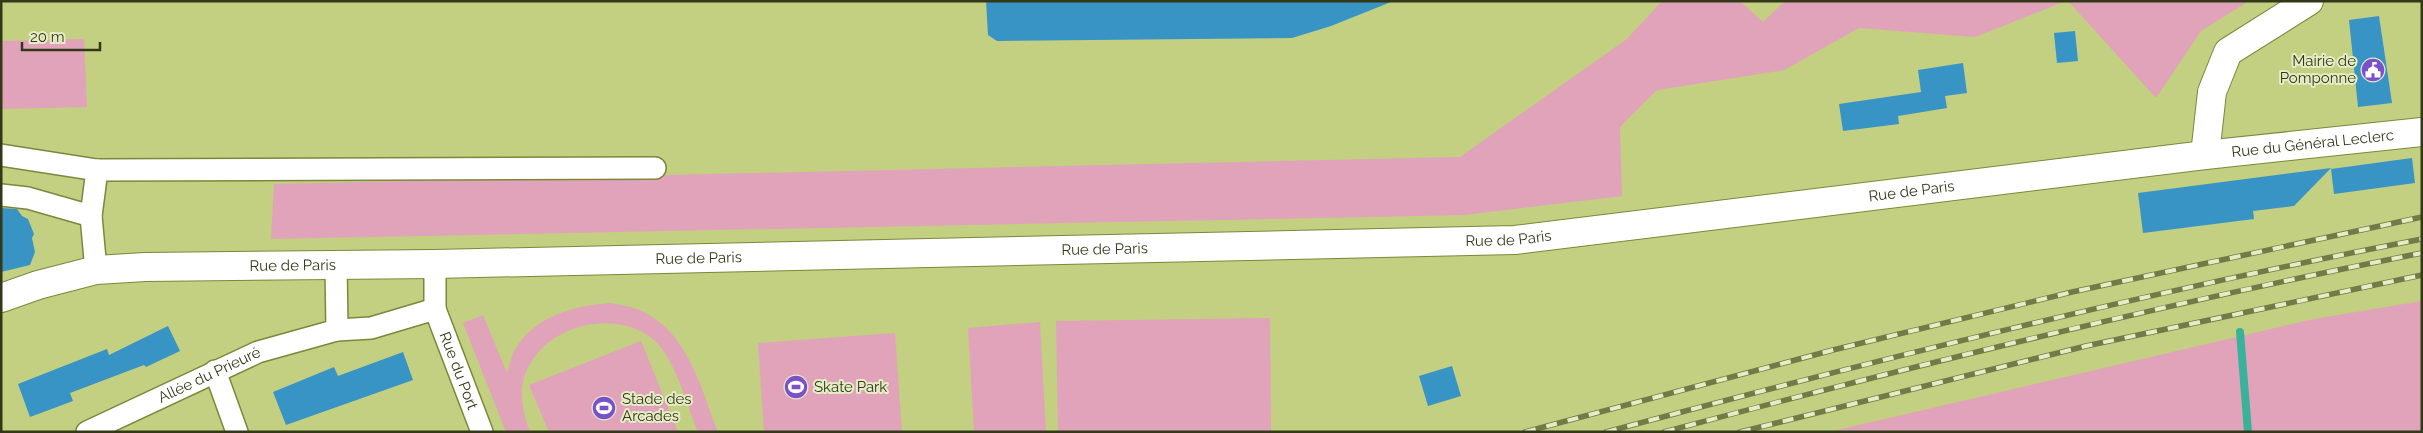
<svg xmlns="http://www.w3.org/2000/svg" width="2423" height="433" viewBox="0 0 2423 433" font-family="Raleway,sans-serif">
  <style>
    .green { fill: #e1a3b9 }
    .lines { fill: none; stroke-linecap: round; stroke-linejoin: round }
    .stream { stroke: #3ab299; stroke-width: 8 }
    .building { fill: #3894c5 }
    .street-casing { stroke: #7d873b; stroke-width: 24 }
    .secondary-casing { stroke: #7d873b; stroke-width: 30 }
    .street { stroke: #fff; stroke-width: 21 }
    .secondary { stroke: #fff; stroke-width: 28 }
    .rail-casing { stroke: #727a46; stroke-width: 5.5 }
    .rail { stroke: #e5ecc6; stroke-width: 4; stroke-dasharray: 11; stroke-linecap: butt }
    .labels { text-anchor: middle; stroke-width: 4; stroke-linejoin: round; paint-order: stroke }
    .poi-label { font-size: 15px; fill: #333818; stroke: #e5ecc6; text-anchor: start }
    .street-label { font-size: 15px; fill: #333818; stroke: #e5ecc6 }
  </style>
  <rect width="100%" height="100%" fill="#c3cf81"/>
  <g class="green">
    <polygon points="1662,1 1740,1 1763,22 1785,1 2066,1 1975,37 1859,28 1784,70 1657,90 1620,127 1622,196 1465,215 271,239 274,184 1460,157 1627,39"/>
    <polygon points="2068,1 2249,1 2201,31 2156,98"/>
    <polygon points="84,39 87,107 1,109 1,41"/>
    <polygon points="2422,301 2422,432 1829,432 2314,319"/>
    <path d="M 610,303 C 619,305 629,306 637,309 C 688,330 700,386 718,432 L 698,432 C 687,406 675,358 654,340 C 618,309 551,323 529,366 C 517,387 522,411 530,432 L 506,432 L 463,323 L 483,315 L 507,373 C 509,366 511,358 514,351 C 534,316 573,306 610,303 Z"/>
    <polygon points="1270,318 1271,432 1058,432 1056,321"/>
    <polygon points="1040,322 1046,432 974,432 968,328"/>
    <polygon points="895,333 902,432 764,432 758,343"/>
    <polygon points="641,341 678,432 549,432 529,385"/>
  </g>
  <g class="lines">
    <polyline class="stream" points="2240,332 2248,432"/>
  </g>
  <g class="building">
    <polygon points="986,1 1391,1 1391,2 1331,26 1292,38 997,41 988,35"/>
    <polygon points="2379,16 2392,103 2358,107 2349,20"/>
    <polygon points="2075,31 2078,61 2057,63 2054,33"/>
    <polygon points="1963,63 1967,93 1945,96 1947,108 1898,116 1899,124 1843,131 1839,104 1921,92 1918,70"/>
    <polygon points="2412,158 2415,183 2334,194 2331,169"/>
    <polygon points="2331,168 2294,206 2253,211 2254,219 2143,233 2138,193"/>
    <polygon points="1,208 17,209 22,216 28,219 34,234 32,238 35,252 30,265 1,272"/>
    <polygon points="168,326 180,351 146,367 144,365 70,393 73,401 30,417 18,384 107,349 109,355"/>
    <polygon points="403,352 413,380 286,425 273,392 334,367 338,376"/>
    <polygon points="1452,366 1461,396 1428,406 1419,376"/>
  </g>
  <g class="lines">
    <g class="street-casing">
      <g id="street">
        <polyline points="1,155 97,170 655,168"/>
        <polyline points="1,195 28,198 91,216"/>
        <polyline points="336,264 337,330"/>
        <polyline points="96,270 91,216 97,170"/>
        <path id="s1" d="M 435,309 L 482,432"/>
        <polyline points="215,371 237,432"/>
        <path id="s2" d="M 87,432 L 258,352 L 337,330 L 371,328 L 435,309 L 435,264"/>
      </g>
    </g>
    <g class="secondary-casing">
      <g id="secondary">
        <polyline points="2205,155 2212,92 2228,52 2309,1"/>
        <path id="s3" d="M 1,298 L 38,285 L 96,270 L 145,267 L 435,264 L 1515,240 L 2205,155 L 2422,132"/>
      </g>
    </g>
    <use href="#street" class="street"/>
    <use href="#secondary" class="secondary"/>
    <g class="rail-casing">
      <g id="rail">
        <polyline points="1525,432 1833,350 2072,292 2422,217"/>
        <path d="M 1606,432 C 1876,360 2147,292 2422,239"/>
        <path d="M 1664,432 C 1915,365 2167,303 2422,253"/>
        <polyline points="1740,432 2086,346 2422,275"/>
      </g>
    </g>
    <use href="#rail" class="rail"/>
  </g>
  <defs>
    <g id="civic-disc" transform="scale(1.25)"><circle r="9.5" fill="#7b51ca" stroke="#e5ecc6"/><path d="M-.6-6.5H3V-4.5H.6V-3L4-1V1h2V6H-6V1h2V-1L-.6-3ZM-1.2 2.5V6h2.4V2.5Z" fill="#fff"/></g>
    <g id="stadium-disc" transform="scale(1.25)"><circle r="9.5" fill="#7b51ca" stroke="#e5ecc6"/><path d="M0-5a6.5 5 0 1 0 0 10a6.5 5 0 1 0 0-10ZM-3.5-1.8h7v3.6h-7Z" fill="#fff"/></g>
  </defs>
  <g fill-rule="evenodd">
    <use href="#civic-disc" x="2373" y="70"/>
    <use href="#stadium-disc" x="796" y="387"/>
    <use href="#stadium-disc" x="604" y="408"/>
  </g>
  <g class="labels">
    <g class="poi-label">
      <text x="2356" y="66" text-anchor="end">Mairie de<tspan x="2356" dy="17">Pomponne</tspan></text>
      <text x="814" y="392">Skate Park</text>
      <text x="622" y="404">Stade des<tspan x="622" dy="17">Arcades</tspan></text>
    </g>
    <g class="street-label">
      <text dy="5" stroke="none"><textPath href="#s3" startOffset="2322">Rue du Général Leclerc</textPath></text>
      <text dy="5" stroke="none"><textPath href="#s3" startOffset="1918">Rue de Paris</textPath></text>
      <text dy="5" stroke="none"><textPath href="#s3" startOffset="1512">Rue de Paris</textPath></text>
      <text dy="5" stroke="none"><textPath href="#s3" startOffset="1108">Rue de Paris</textPath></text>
      <text dy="5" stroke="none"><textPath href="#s3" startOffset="702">Rue de Paris</textPath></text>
      <text dy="5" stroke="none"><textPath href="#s3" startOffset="296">Rue de Paris</textPath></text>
      <text dy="5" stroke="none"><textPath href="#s1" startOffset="66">Rue du Port</textPath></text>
      <text dy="5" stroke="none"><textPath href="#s2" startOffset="135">Allée du Prieuré</textPath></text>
    </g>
  </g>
  <rect width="2423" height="433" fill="none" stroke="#333818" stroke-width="5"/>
  <path d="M22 42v8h78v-8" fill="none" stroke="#333818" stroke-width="2.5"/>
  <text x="30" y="42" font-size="15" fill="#333818" stroke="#e5ecc6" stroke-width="4" paint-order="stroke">20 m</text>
</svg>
